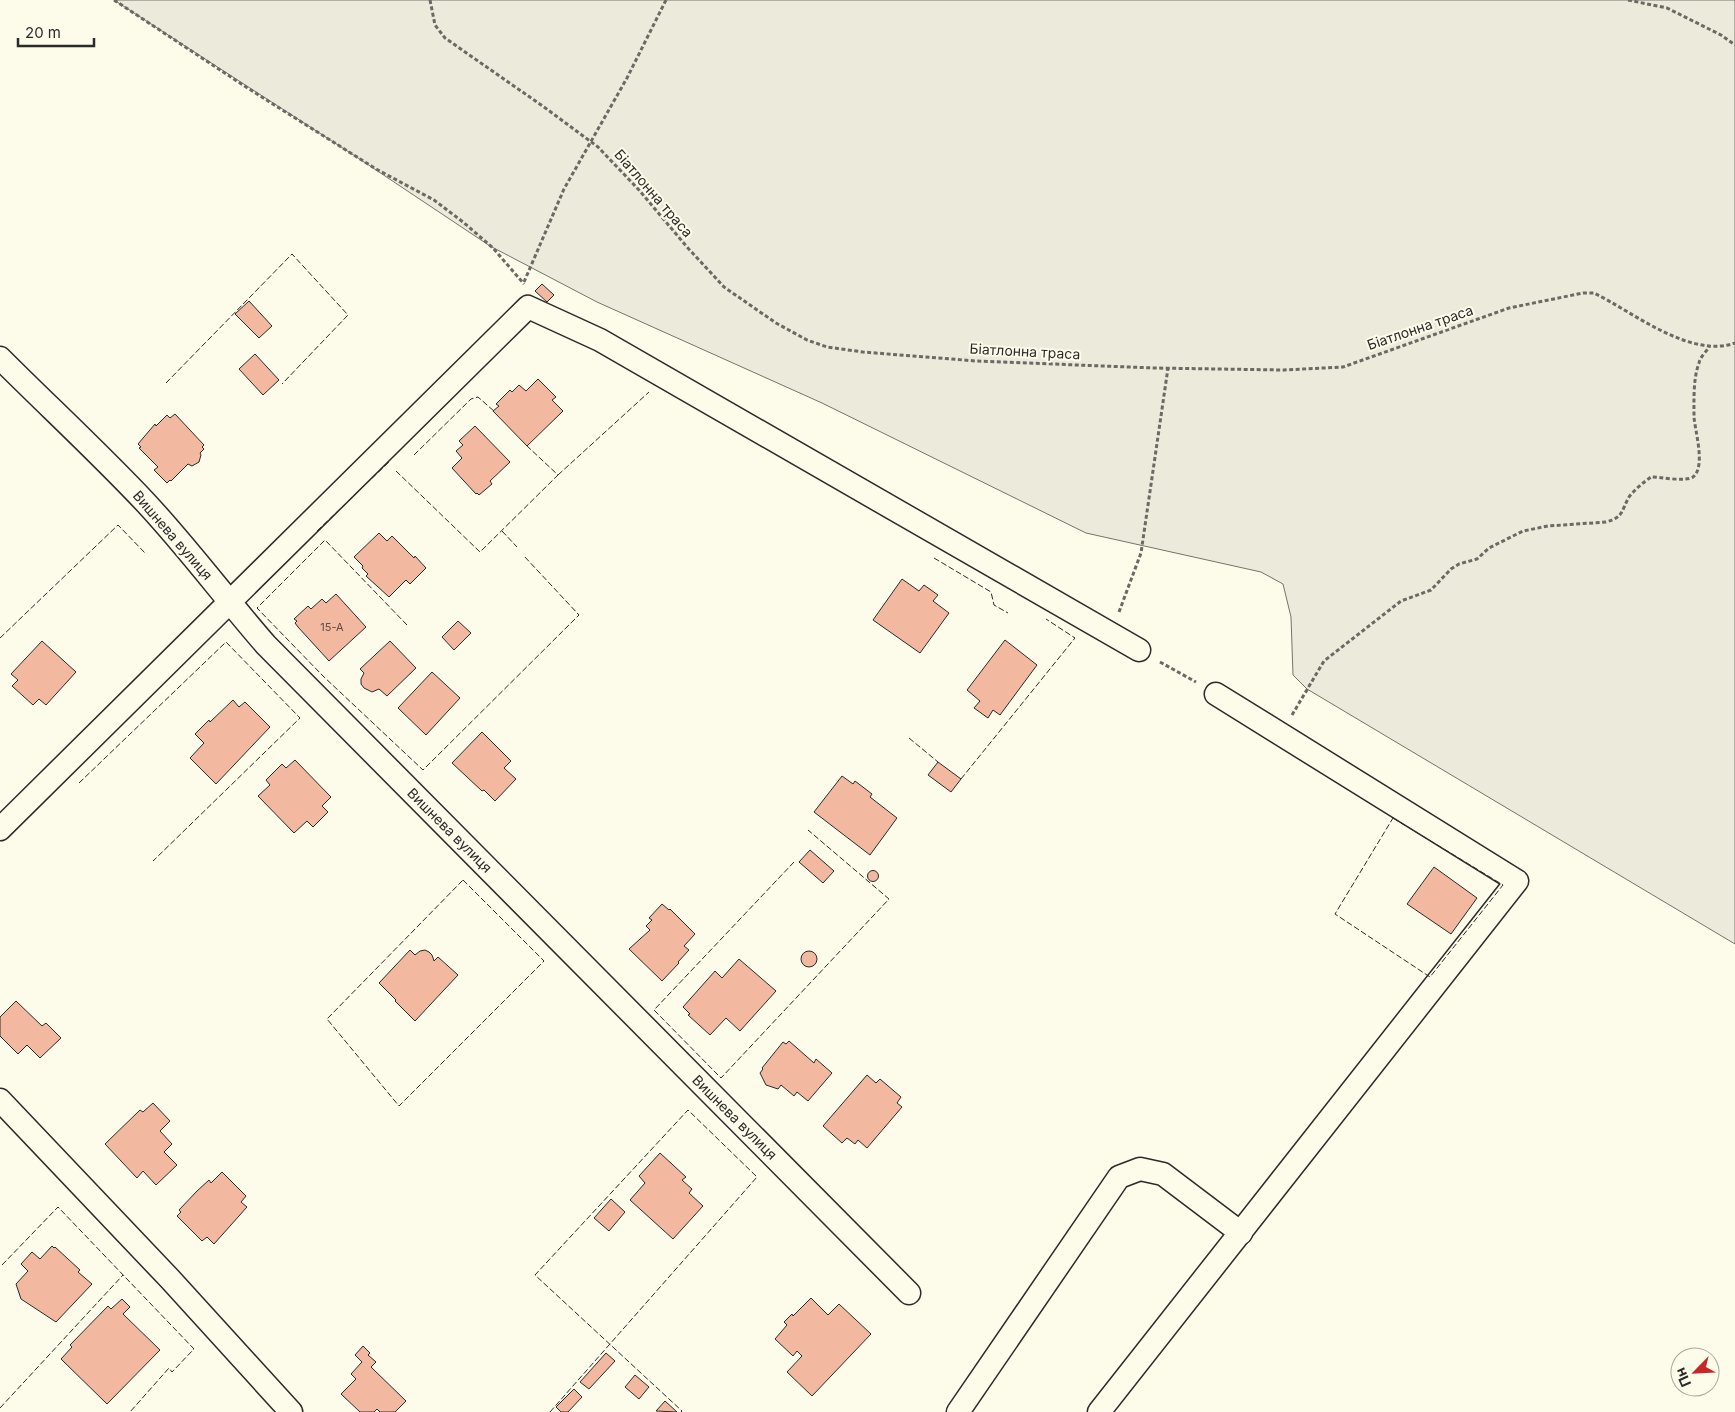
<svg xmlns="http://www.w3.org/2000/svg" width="1735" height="1412" font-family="Inter,sans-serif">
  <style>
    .green { fill: #ecebdb; stroke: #74746e }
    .building { fill: #f2b8a0; stroke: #2b2b2b }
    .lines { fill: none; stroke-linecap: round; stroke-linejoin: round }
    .minor-casing { stroke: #2b2b2b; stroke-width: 25 }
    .path { stroke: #6a6964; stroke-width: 3; stroke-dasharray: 4 2.5; stroke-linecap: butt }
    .minor { stroke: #fdfbea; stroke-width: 22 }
    .fence { stroke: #2b2b2b; stroke-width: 1; stroke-dasharray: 6 2.5; stroke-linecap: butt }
    .labels { text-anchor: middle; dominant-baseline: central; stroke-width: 4; stroke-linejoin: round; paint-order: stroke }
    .number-label { font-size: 11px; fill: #5d4e48 }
    .street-label { font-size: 14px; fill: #2b2b2b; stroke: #fdfbea }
  </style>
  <rect width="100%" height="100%" fill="#fdfbea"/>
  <polygon class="green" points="114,0 1735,0 1735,944 1307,689 1293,675 1291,617 1283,584 1261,572 1086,533 822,403 597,302 490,246 355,156"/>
  <g class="building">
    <polygon points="542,284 554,295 547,302 535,291"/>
    <polygon points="249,301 272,326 259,338 235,314"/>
    <polygon points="255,354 279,380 263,395 239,369"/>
    <polygon points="538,379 556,397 552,400 563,411 527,446 493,411 499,406 496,404 510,390 512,392 519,385 526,391"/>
    <polygon points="175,414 204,445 202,447 204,449 200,453 201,455 199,462 192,466 188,464 171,481 170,480 167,483 154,470 158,467 139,448 141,447 138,444 155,424 156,426 167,415 170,418"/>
    <polygon points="475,426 510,462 490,481 492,484 479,495 477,493 476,494 452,468 462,458 456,451 463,445 459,441"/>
    <polygon points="379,533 387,541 392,536 414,558 415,556 426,568 410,584 406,580 389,597 366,576 368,574 362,568 363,566 354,557"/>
    <polygon points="902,579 919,591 924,585 938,595 933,601 949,613 920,653 873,620"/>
    <polygon points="336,594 366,627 329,661 298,627 295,623 297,621 294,619 308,606 311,609 322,599 326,603"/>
    <polygon points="458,621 471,633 454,650 442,637"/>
    <polygon points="1005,640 1037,665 1000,715 993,710 988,718 974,708 980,701 967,690"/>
    <polygon points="42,641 76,672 46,705 39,699 33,705 12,686 18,680 11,674"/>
    <polygon points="390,641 416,668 387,696 379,689 372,692 364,688 361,684 361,679 364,673 360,669"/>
    <polygon points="432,672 460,698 426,735 398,708"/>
    <polygon points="233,700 239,707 245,702 270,727 216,784 190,758 204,743 195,734 209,720 210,722"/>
    <polygon points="482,732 511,761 504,768 516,779 495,801 484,790 482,791 452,763"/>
    <polygon points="295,760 331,797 322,806 328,812 313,827 307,821 294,833 258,796 270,785 266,780 282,764 286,768"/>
    <polygon points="938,762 961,779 951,792 928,775"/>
    <polygon points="842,776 853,784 855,781 872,794 870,797 897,818 870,855 814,812"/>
    <polygon points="810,850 834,871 823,883 799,862"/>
    <polygon points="1434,867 1477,898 1451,934 1407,904"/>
    <circle cx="873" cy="876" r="5.5"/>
    <polygon points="662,904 669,910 670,909 695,934 684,946 689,950 678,962 679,963 662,981 629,949 650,930 646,926 652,920 649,918"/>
    <polygon points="410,950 415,955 420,951 425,950 429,952 432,955 434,961 438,957 458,975 415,1021 395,1001 396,1000 379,983"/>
    <circle cx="809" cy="959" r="8"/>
    <polygon points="739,959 776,991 740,1031 726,1018 710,1035 688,1015 690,1014 683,1007 715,971 722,978"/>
    <polygon points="16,1001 42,1026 46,1023 61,1038 40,1058 27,1045 18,1054 0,1036 0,1017"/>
    <polygon points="789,1041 814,1063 816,1059 832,1073 808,1101 797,1092 794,1096 781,1085 778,1089 766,1085 760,1073 763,1069 762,1068 783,1042 786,1044"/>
    <polygon points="867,1075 876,1083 880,1079 901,1097 897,1103 902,1107 867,1148 858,1140 855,1144 847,1138 842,1143 823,1126"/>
    <polygon points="153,1103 170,1121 160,1131 172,1144 164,1152 177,1165 156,1185 143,1171 137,1178 105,1144 140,1110 143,1112"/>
    <polygon points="660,1153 686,1177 682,1180 692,1189 689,1193 703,1206 673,1239 630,1200 645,1183 639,1176"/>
    <polygon points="222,1172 246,1196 241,1202 247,1207 214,1244 207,1237 202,1241 177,1216 181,1212 179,1210 197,1191 209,1180 211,1183"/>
    <polygon points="611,1199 625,1212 609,1231 594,1218"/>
    <polygon points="52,1246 54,1248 55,1247 80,1270 78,1272 92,1284 56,1322 21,1299 16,1284 28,1271 21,1264 32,1252 40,1259"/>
    <polygon points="811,1298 828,1315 839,1304 871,1334 812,1396 787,1372 802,1356 797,1351 793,1356 775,1339 787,1325 784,1322 792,1314 793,1316"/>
    <polygon points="122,1299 130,1307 123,1314 160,1350 107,1404 61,1359 72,1347 70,1345 108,1306 111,1309"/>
    <polygon points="363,1346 370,1353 368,1355 376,1362 371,1367 406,1401 395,1412 380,1412 377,1409 374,1412 360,1412 341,1394 356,1379 351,1374 362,1362 355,1355"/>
    <polygon points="606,1353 615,1361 589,1389 580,1382"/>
    <polygon points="635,1375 649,1387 639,1399 625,1387"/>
    <polygon points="574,1389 582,1397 568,1412 561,1412 556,1407"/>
    <polygon points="665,1401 677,1412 656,1411"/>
  </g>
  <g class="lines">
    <g class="minor-casing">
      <g id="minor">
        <path d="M 0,358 C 48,406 99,453 146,503 C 188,548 225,598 266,645 L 909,1293"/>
        <polyline points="0,829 528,307 600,340 1139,650"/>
        <polyline points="0,1100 170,1279 291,1412"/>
        <polyline points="958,1412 1119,1177 1140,1169 1163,1174 1241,1233"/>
        <polyline points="1099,1412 1517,881 1216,694"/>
      </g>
    </g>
    <g class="path">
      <polyline points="114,0 246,87 376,169 434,200 463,222 493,248 524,284"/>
      <path d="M 430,0 L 435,25 L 445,38 L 544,107 L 598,147 L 639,190 L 687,247 L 724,287 L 776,323 L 807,340 L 827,347 L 863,352 L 976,361 L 1154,368 L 1284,370 L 1343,367 L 1509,308 L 1583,293 L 1594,293 C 1633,312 1690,359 1735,343"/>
      <polyline points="1628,0 1667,8 1721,35 1735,45"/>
      <polyline points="524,282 564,189 627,78 666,0"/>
      <polyline points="1119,612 1141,553 1168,368"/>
      <polyline points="1160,662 1196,682"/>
      <path d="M 1292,715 L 1324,661 L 1401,601 L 1431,590 L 1451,569 L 1459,564 L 1477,559 L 1489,548 L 1523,531 L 1548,526 L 1606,522 C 1624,517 1621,511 1629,497 C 1634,490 1644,482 1651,477 C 1660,477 1685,482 1693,477 C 1706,467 1695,431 1694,417 C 1694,400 1693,379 1699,363 C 1700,357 1706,352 1709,347"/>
    </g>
    <use href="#minor" class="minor"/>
    <g class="fence">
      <polyline points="166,383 292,254 348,315 282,384"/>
      <polyline points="414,455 471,399 478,397 495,412"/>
      <polyline points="396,471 480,552 558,475 526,445"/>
      <polyline points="558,475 649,392"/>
      <polyline points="317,531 390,461"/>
      <polyline points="502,531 517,547"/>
      <polyline points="934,558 991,592 994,605 1008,613"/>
      <polyline points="407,625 325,540 257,608 323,676 423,770 579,615 524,556"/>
      <polyline points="0,638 118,525 145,553"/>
      <polyline points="909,738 938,762"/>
      <polyline points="961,779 1075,638 1046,619"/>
      <polyline points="79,783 226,642 300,718 153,861"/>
      <polygon points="1393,818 1503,885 1430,977 1335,914"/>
      <polyline points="794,862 654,1010 721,1078 889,899 808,830"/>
      <polygon points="463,880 544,961 399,1106 327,1019"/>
      <polyline points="2,1265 58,1207 194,1349 172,1372 169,1368 130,1412"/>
      <polyline points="0,1408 123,1275"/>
      <polyline points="550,1412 757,1177 688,1110 535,1275 682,1411 681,1412"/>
    </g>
  </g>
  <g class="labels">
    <g class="number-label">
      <text x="332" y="627">15-А</text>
    </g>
    <g class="street-label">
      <text transform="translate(654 193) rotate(49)">Біатлонна траса</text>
      <text transform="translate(1420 327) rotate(-19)">Біатлонна траса</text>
      <text transform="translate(1025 351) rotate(3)">Біатлонна траса</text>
      <text transform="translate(173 535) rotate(49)">Вишнева вулиця</text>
      <text transform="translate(450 830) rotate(45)">Вишнева вулиця</text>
      <text transform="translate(735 1117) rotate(45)">Вишнева вулиця</text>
    </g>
  </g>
  <g transform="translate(1695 1372) rotate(246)"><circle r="24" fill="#fdfbea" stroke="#a9a89e"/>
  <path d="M0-4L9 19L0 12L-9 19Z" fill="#c62828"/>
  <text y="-8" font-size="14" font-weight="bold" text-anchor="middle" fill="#2b2b2b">Пн</text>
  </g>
  <path d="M18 38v8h76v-8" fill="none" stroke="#2b2b2b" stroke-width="2.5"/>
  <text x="25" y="38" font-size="15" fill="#2b2b2b" stroke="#fdfbea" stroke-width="4" paint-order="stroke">20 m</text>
</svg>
